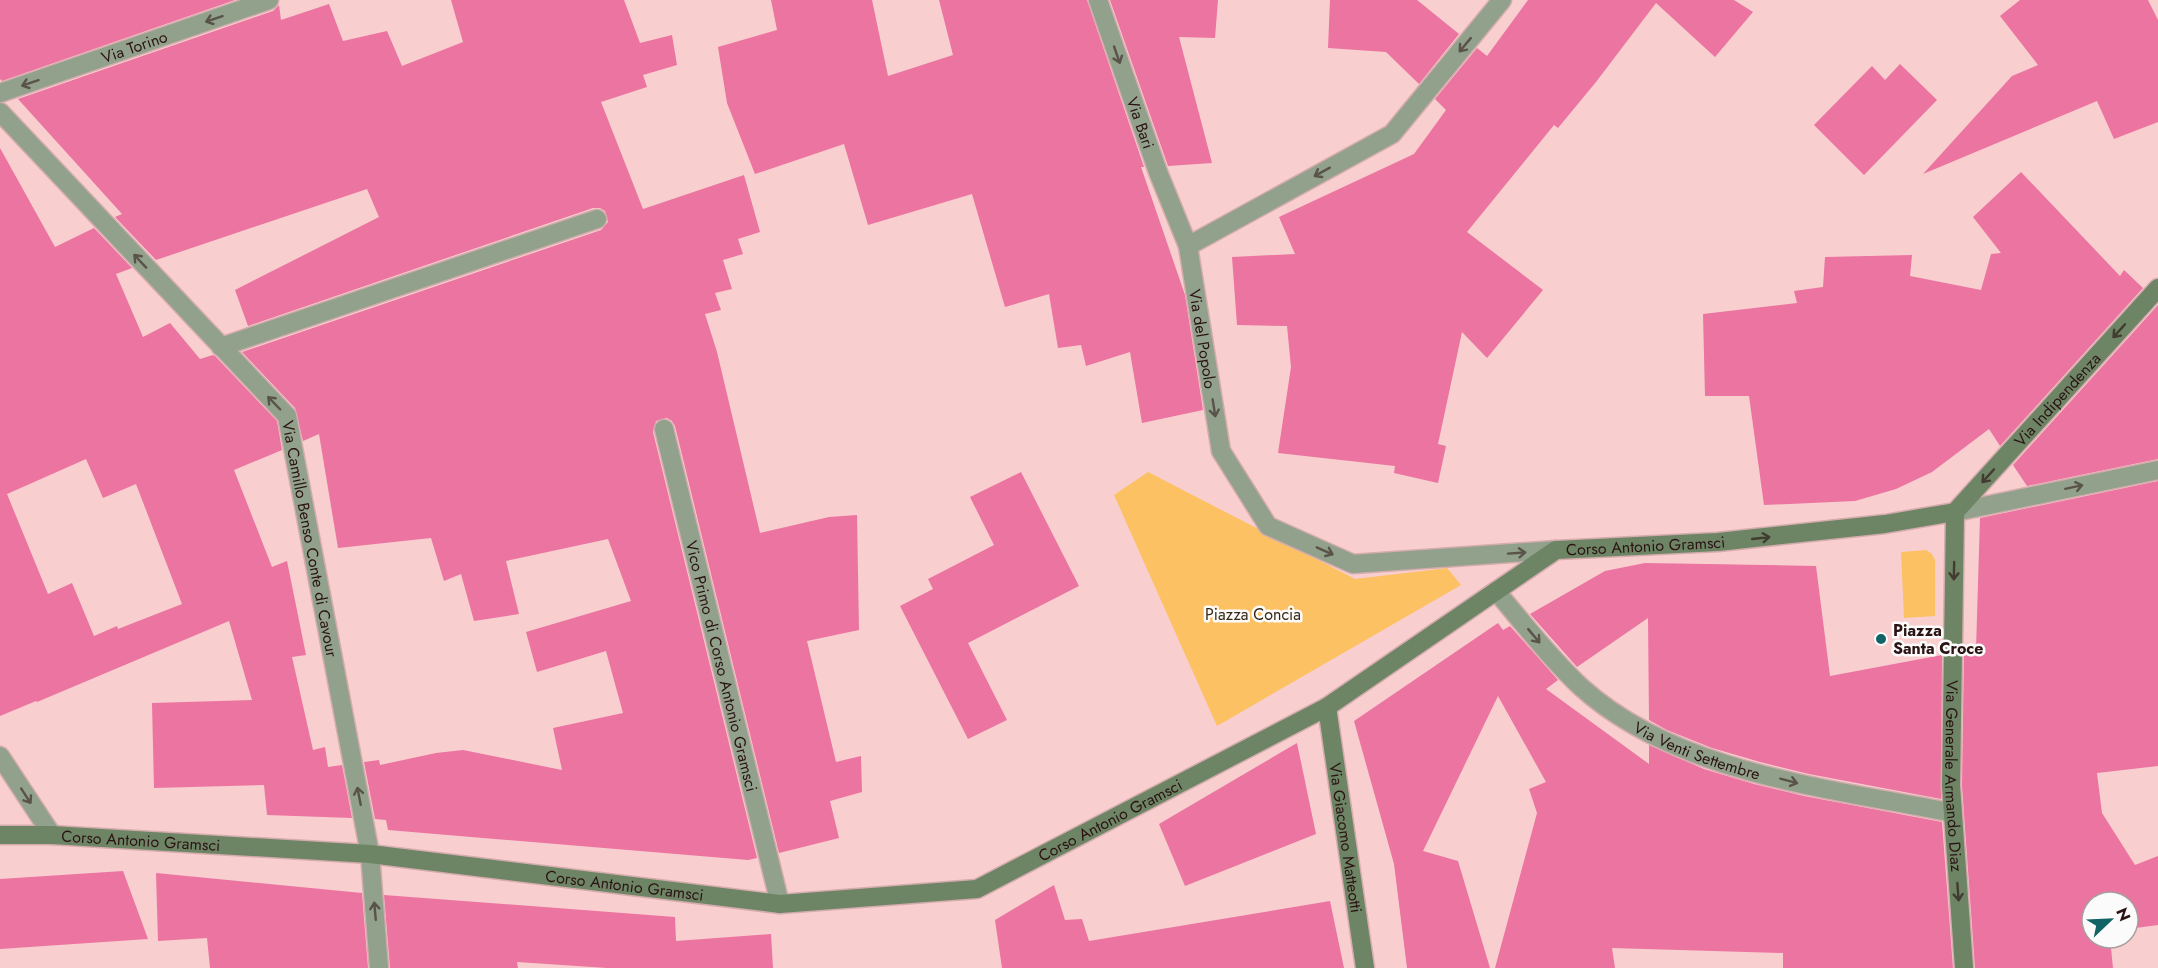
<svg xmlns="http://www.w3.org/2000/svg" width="2158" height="968" font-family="Jost,sans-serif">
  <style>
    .green { fill: #fbc162 }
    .building { fill: #eb74a1; fill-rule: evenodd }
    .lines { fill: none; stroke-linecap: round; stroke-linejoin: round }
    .street-casing { stroke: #d4acad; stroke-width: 21 }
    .secondary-casing { stroke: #d4acad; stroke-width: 21 }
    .street { stroke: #91a18b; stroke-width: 18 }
    .secondary { stroke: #6d8565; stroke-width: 18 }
    .oneway { stroke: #59534a }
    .oneway2 { stroke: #423b30 }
    .poi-dot { fill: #126365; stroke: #fbfbfb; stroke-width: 2 }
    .labels { text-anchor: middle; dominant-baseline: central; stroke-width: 5; stroke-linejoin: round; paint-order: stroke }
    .street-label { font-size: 16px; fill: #2b1314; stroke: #fbfbfb }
    .park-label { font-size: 16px; fill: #362916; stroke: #fbfbfb }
    .poi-label { font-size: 16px; font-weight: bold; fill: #2b1314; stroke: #fbfbfb; text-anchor: start }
  </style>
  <rect width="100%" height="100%" fill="#f9cece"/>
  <g class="green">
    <polygon points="1148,472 1355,579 1447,568 1461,585 1217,726 1114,495"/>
    <polygon points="1926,550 1932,554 1935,560 1935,616 1904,618 1901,552"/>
  </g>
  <g class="building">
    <polygon points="0,0 235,0 2,81 0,79"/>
    <polygon points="451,0 624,0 640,43 672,35 677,65 643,75 647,87 601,102 643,209 744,175 760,232 738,239 743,254 723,260 732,289 715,293 721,310 705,314 717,352 760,533 829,517 857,515 859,630 807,641 836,762 861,756 862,792 830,801 839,838 779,853 675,426 672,421 667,418 656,421 653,432 757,858 748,860 388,830 386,820 375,819 364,762 379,760 380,765 436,753 463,750 562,770 553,728 623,713 606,651 537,672 526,632 631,601 608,539 506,561 519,614 474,621 461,574 444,581 431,538 338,548 319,434 303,441 295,408 242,352 601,230 608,222 605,211 600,208 593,208 248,326 235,290 379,217 367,189 156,260 115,217 122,214 18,99 273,11 279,5 281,20 329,4 343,41 387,31 402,66 463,42"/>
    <polygon points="771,0 872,0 888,76 953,55 939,0 1087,0 1144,167 1141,167 1185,295 1203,410 1142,423 1130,352 1086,366 1081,345 1058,348 1049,294 1005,307 972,194 868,225 844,144 755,174 727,103 718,47 777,30"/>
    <polygon points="1110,0 1218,0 1215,38 1179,37 1212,163 1168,166"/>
    <polygon points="1330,0 1417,0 1459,34 1419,84 1386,52 1328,48"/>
    <polygon points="1528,0 1734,0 1753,12 1715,57 1656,3 1596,82 1558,128 1554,125 1467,232 1543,290 1487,358 1462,332 1438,444 1446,446 1438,483 1394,473 1395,466 1278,453 1291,367 1287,326 1237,325 1232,257 1295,254 1279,217 1414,154 1446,110 1435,99 1477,48 1487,56"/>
    <polygon points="2020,0 2148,0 2158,20 2158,122 2114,139 2097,101 1923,174 2012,76 2038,65 2000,16"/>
    <polygon points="1900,64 1937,100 1864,175 1814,125 1872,66 1885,80"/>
    <path d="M 0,148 L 55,247 L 94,228 L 132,268 L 116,274 L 143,337 L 170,323 L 200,359 L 213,355 L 215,356 L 277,421 L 282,450 L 234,470 L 272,567 L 287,561 L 306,655 L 292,657 L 313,750 L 325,747 L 328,767 L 342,765 L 352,818 L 267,815 L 264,785 L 154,788 L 152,703 L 252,700 L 229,621 L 37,702 L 36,701 L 0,716 ZM 86,459 L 103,498 L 136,484 L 182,604 L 118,629 L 117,626 L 94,636 L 72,583 L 48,594 L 7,494 Z"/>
    <polygon points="2021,172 2120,276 2124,270 2143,288 2000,446 1989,429 1932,472 1896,489 1855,501 1764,505 1749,396 1705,396 1703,314 1797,303 1794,291 1823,287 1825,257 1912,255 1910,276 1981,290 1991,254 2001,253 1973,217"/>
    <polygon points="2158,305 2158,459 2027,486 2013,465"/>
    <polygon points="1021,472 1079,586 968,643 1007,720 968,739 900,606 933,589 928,579 994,545 970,497"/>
    <polygon points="2158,481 2158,766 2097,773 2102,813 2135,865 2158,856 2158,925 2128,929 2128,902 2092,902 2092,938 2110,938 2113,968 1975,968 1962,786 1964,651 1976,649 1980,518"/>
    <polygon points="1645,563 1816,566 1830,676 1942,655 1941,799 1809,774 1760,762 1712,748 1667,730 1649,720 1648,618 1577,667 1530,614 1605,571"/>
    <polygon points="1498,623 1503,630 1510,626 1558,680 1546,689 1649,764 1649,745 1704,769 1754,784 1804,796 1942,822 1953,968 1783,968 1783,953 1612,948 1615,968 1495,968 1537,813 1529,789 1546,782 1498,696 1423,851 1458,861 1490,968 1407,968 1394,864 1354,721"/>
    <polygon points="1297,743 1316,834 1185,886 1159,824"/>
    <polygon points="123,871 148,939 0,949 0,879"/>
    <polygon points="156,873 362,893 368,968 210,968 207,938 158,941"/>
    <polygon points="1054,885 1065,920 1082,919 1089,941 1330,901 1344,968 1002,968 995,920"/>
    <polygon points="384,895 675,917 676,941 771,934 773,968 607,968 517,962 518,968 390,968"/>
  </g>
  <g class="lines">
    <g class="street-casing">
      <g id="street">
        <path id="s1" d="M 1098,0 L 1158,172 L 1188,246 L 1221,451 L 1268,526 L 1353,564 L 1556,550"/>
        <path id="s2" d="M 0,93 L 269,0"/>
        <path id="s3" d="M 0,112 L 287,416 L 370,854 L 379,968"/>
        <polyline points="1188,246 1392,134 1502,0"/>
        <polyline points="221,347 597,219"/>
        <path id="s4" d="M 664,429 L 780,904"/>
        <polyline points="1955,512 2158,470"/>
        <path id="s5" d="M 1496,591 C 1524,624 1550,658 1581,687 C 1677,774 1830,788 1953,813"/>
        <polyline points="0,756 52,835"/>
      </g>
    </g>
    <g class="secondary-casing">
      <g id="secondary">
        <path id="s6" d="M 1955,512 L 1951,786 L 1964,968"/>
        <path id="s7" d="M 1955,512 L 2158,288"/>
        <path id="s8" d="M 1327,707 L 1365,968"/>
        <path id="s9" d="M 0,835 L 52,835 L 370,854 L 780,904 L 977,889 L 1327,707 L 1556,550 L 1718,542 L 1885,524 L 1955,512"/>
      </g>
    </g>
    <use href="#street" class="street"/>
    <use href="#secondary" class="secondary"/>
  </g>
  <defs><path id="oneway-shaft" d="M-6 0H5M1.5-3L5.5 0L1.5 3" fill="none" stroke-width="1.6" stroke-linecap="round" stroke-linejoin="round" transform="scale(1.5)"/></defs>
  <g class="oneway">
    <use href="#oneway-shaft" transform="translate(214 19) rotate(161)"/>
    <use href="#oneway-shaft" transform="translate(1465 45) rotate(130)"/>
    <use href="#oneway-shaft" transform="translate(1117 55) rotate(71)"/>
    <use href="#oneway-shaft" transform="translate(30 83) rotate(161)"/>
    <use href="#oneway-shaft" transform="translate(1322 172) rotate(151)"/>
    <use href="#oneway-shaft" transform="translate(140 261) rotate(-133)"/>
    <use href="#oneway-shaft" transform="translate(274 403) rotate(-134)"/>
    <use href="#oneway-shaft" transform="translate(1214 408) rotate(81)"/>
    <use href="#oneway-shaft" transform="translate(2074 487) rotate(-12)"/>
    <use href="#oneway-shaft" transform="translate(1325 551) rotate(24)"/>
    <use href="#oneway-shaft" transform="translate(1517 553) rotate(-4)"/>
    <use href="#oneway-shaft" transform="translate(1534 636) rotate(50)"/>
    <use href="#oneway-shaft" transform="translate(1789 781) rotate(15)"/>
    <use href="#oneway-shaft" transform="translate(26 796) rotate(57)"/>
    <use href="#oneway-shaft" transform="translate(359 796) rotate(-101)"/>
    <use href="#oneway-shaft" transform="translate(375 911) rotate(-95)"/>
  </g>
  <g class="oneway2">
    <use href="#oneway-shaft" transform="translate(2119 331) rotate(132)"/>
    <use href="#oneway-shaft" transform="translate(1988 476) rotate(132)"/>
    <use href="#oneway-shaft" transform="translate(1761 538) rotate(-6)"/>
    <use href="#oneway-shaft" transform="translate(1954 571) rotate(91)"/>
    <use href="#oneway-shaft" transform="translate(1958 892) rotate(86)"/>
  </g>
  <circle class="poi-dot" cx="1881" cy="639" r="6"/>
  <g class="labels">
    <g class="street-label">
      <text stroke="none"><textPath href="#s2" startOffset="142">Via Torino</textPath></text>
      <text stroke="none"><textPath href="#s1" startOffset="130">Via Bari</textPath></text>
      <text stroke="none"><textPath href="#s1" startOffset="356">Via del Popolo</textPath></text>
      <text stroke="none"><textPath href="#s7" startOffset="152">Via Indipendenza</textPath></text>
      <text stroke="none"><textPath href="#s3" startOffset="543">Via Camillo Benso Conte di Cavour</textPath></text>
      <text stroke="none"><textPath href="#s9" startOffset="1743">Corso Antonio Gramsci</textPath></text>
      <text stroke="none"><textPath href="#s4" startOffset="244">Vico Primo di Corso Antonio Gramsci</textPath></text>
      <text stroke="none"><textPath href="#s5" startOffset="262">Via Venti Settembre</textPath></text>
      <text stroke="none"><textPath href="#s6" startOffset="264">Via Generale Armando Diaz</textPath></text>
      <text stroke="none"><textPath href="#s9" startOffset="1131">Corso Antonio Gramsci</textPath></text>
      <text stroke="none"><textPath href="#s8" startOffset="132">Via Giacomo Matteotti</textPath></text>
      <text stroke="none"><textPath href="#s9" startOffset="141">Corso Antonio Gramsci</textPath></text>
      <text stroke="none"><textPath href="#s9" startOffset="627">Corso Antonio Gramsci</textPath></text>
    </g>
    <g class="park-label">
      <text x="1253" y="614">Piazza Concia</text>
    </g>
    <g class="poi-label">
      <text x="1893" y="630">Piazza<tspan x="1893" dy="18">Santa Croce</tspan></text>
    </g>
  </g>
  <g transform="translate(2110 920) rotate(67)"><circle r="28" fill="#fbfbfb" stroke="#a89e9f" stroke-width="1.5"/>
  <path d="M0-4.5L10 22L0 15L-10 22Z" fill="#126365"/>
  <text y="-9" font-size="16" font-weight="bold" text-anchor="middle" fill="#2b1314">N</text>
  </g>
</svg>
